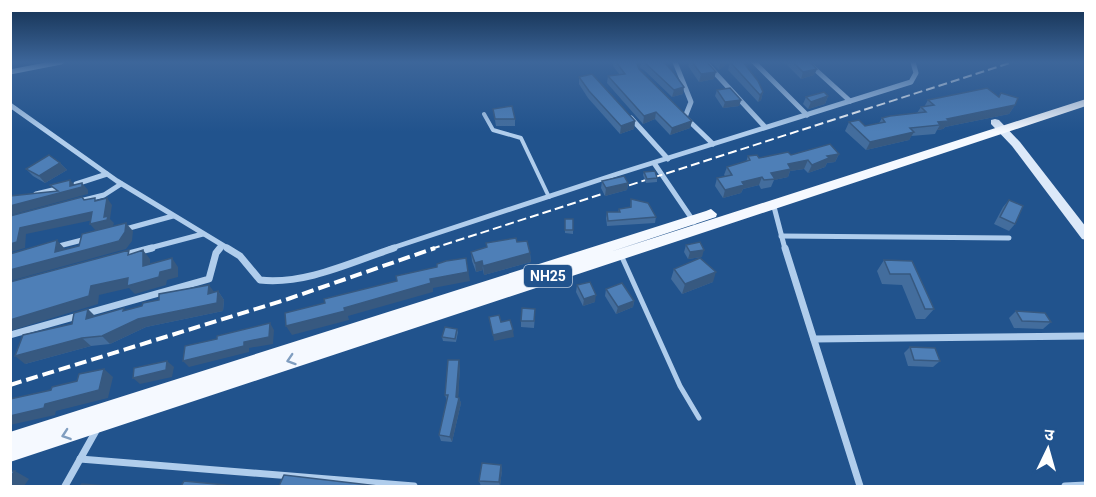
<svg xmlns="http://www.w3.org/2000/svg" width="1096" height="497" font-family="Roboto,'Noto Sans Devanagari',sans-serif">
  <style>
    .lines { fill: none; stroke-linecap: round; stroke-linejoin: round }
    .lane-far1 { stroke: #b0cdec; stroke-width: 4 }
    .lane { stroke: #b0cdec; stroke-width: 5 }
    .street-far1 { stroke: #b0cdec; stroke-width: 5 }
    .street { stroke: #b0cdec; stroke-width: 7 }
    .secondary { fill: #dce9f9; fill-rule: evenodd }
    .primary { fill: #f5f9ff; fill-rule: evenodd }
    .rail-far1 { stroke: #fff; stroke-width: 2; stroke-dasharray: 9 4; stroke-linecap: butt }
    .rail { stroke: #fff; stroke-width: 4; stroke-dasharray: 12 5; stroke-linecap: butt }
    .wall { fill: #436d9d }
    .shaded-wall { fill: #375980 }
    .building { fill: #4e7fb7; stroke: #375980; stroke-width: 1.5 }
    .oneway { stroke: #809ec0 }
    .labels { text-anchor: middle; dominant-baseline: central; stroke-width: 6; stroke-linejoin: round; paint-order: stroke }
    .shield { fill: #21538d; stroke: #bccbdd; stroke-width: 1.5 }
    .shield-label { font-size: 14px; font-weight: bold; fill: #fff }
  </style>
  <rect width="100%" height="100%" fill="#21538d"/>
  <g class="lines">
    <polyline class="lane-far1" points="484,114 493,130 521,138 549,197"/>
    <polyline class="lane" points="621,255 680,386 699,418"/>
    <g class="street-far1">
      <polyline points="675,62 691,102 685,117"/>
      <polyline points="705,62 765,127"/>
      <polyline points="754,62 807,115"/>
      <polyline points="807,62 850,101"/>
      <polyline points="10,72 61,62"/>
      <polyline points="10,105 117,181 229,249"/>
      <polyline points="685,117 713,144"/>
      <polyline points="631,118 668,159"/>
      <polyline points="654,163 694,222"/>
      <polyline points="76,184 107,174"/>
      <polyline points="36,194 61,188"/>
      <polyline points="76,202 104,195 121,184"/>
      <polyline points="773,203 785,249"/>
      <polyline points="122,230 173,216"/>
      <polyline points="781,236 1009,238"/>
      <polyline points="55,247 86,239"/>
      <polyline points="146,249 203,234"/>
      <polyline points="219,249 222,246"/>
      <polyline points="389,249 617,174 911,82 916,73 913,62"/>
    </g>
    <g class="street">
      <path d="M 227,248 L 240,256 L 260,280 C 305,285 352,262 394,248"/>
      <polyline points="785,248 860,486"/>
      <polyline points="125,255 152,248"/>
      <polyline points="10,335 209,279 216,253 220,248"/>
      <polyline points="814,339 1086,336"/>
      <polyline points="80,459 414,486"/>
      <polyline points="65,486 97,429"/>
      <polyline points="1065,486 1086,485"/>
    </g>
    <polygon class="secondary" points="995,119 999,120 1020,142 1086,227 1086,240 1082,239 1012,146 991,124 991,120"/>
    <polygon class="primary" points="1086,99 1086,106 10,462 10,432 706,211 711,209 717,214 716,217 610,252"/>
    <polyline class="rail-far1" points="431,249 1013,62"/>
    <polyline class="rail" points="10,385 288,299 435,248"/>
  </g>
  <g class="wall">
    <polygon points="613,62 664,62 683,94 672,97 644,70 640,68 639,70 692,121 690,128 670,135 655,119 643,124 607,83 608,76 620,75 613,66"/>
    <polygon points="689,62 707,62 714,79 699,82 688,66"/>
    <polygon points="711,62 729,62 719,70"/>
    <polygon points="730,62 763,92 761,100 758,102 728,70"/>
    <polygon points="784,62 810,62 817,69 814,75 801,79"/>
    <polygon points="579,77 635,121 634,129 620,134 588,98 579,84"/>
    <polygon points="717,90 741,100 739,106 723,108 715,96"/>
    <polygon points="1001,93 1015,105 1009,114 945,127 943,129 937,130 935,134 911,136 909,140 866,150 845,131 849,122 865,126 879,123 882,118 917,113 921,107 924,107 928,100 998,97"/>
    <polygon points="828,96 825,104 808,109 803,104 806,97"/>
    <polygon points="493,109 515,119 515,126 496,126"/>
    <polygon points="839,154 835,162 827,163 825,167 808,173 804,169 790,171 788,177 774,180 771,187 761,189 759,185 743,189 741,193 723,198 715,186 717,178 725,176 724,175 727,167 746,162 748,156 759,158 791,155"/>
    <polygon points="60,163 67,170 45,183 33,176 26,169"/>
    <polygon points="644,172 657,178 657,182 646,183 643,175"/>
    <polygon points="602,181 628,183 627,190 605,196 601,188"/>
    <polygon points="631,199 656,217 655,223 607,226 606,218 607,212 618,212 619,209 630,207"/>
    <polygon points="1009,200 1015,224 1009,231 994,224 1003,207"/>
    <polygon points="565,219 573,219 573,234 565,233"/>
    <polygon points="517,242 530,253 531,262 484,275 483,270 476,272 472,261 471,252"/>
    <polygon points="686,245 702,257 688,259 684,252"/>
    <polygon points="884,260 912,261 934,309 925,319 916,319 902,285 882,284 877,271"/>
    <polygon points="674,269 713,282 682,294 671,279"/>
    <polygon points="577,285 595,302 583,306 576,292"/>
    <polygon points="606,289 634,301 633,307 616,314 605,296"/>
    <polygon points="218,291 224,300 223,311 146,327 110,344 91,346 25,364 72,324 96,316"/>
    <polygon points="1016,311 1051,322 1043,329 1014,328 1009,318"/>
    <polygon points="535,315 534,328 521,327 521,321"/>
    <polygon points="457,329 458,332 456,342 443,341 442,337"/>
    <polygon points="910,347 940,361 933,367 908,366 904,353"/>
    <polygon points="460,366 458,397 459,398 461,403 452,442 441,441 439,435 447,401 445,395"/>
    <polygon points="501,465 502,470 500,486 481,486 479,481"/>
  </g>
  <g class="shaded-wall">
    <polygon points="640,62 641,62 640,68 637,71 637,64"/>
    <polygon points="723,62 729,62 719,70 720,64"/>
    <polygon points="817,69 814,75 801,79 803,72"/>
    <polygon points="716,72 714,79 699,82 701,74"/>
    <polygon points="684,87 683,94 672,97 674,90"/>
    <polygon points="763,92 761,100 758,102 760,95"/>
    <polygon points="828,96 825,104 808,109 811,102"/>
    <polygon points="741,100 739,106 723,108 725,102"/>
    <polygon points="1015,105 1009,114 945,127 943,129 937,130 940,125 938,122 947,119"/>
    <polygon points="656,112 655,119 643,124 644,116"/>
    <polygon points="635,121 634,129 620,134 621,126"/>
    <polygon points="692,121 690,128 670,135 672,128"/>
    <polygon points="914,132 909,140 866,150 870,142"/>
    <polygon points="839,154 835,162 827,163 825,167 808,173 812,165 827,156"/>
    <polygon points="808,160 804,169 790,171 788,177 774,180 771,173 788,164"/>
    <polygon points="60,163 67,170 45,183 39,176"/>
    <polygon points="762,177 759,185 743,189 741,193 723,198 725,190 742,182"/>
    <polygon points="70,180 77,187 82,183 88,190 88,194 11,215 10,206 73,189 70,186"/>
    <polygon points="628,183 627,190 605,196 606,188"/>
    <polygon points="107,198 112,205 110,219 114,223 113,226 96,231 90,224 104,217"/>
    <polygon points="92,212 98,219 26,234 25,248 11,252 10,244 20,228"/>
    <polygon points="126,223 133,231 132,241 126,249 10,281 10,270 55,252 57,240 65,249 64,256"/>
    <polygon points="143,250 150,259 150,274 143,266"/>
    <polygon points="704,250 702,257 688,259 690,252"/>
    <polygon points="530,253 531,262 484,275 483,266"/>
    <polygon points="172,258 178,267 178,277 167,280 166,285 135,294 129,288 99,295 98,304 10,331 10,320 91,286 128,278 160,272"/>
    <polygon points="466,258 470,281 433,288 433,292 348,316 349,320 292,335 286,326 430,279"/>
    <polygon points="482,261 483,270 476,272 475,263"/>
    <polygon points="716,272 713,282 682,294 685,284"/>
    <polygon points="209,285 215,293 208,294"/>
    <polygon points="218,291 224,300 223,311 146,327 110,344 102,336 138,319"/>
    <polygon points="596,295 595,302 583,306 584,299"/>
    <polygon points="634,301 633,307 616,314 618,307"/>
    <polygon points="88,309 96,317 86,319"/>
    <polygon points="270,323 274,330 273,344 249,348 249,352 189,367 183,361 244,342"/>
    <polygon points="513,330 514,337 494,341 493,335"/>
    <polygon points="82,338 91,346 25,364 15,356"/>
    <polygon points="459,360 460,366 458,403 456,397"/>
    <polygon points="167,361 174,367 172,377 140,384 133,378"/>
    <polygon points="104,369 113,377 108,398 56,411 55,415 10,425 10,416 45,404"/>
    <polygon points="459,398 461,403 452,442 450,437"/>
    <polygon points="501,465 502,470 500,486 499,482"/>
    <polygon points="15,471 29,479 24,486 10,486 10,477"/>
  </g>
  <g class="building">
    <polygon points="616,62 640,62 637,64 639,69 692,121 672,128 656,112 644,116 608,76 625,74"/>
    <polygon points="644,62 664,62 674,73 684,87 674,90"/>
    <polygon points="692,62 707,62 716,72 701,74"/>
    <polygon points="730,62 743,62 758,81 763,92 760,95"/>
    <polygon points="793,62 810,62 817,69 803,72"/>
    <polygon points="592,74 635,121 621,126 589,91 579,77"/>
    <polygon points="730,88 741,100 725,102 717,90"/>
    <polygon points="987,88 999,97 1001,93 1018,98 1015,105 947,119 949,121 938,122 940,125 910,128 914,132 870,142 849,122 859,120 865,126 885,122 882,118 890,116 926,112 921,107 934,105 928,100"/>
    <polygon points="824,92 828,96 811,102 806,97"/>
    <polygon points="512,106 515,119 495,119 493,109"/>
    <polygon points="830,144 839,154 827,156 829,158 812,165 808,160 788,164 791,169 771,173 775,179 764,180 762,177 742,182 744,185 725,190 717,178 732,175 727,167 750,160 748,156 757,155 759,158 788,152 791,155"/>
    <polygon points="49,155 60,163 39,176 26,169"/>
    <polygon points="655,171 657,178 647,179 644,172"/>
    <polygon points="624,176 628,183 606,188 602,181"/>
    <polygon points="70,180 70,186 82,183 82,187 10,206 10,196 58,191 50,185"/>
    <polygon points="82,197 84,200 95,198 95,201 107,198 104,217 108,216 107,220 90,224 92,212 20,228 17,242 10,244 10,216"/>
    <polygon points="631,199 648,203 656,217 608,221 607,212 620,212 619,209 631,207"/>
    <polygon points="1009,200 1023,206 1015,224 1000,217"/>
    <rect x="565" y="219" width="8" height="11"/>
    <polygon points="126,223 125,232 119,241 10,270 10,254 57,240 55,252 79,246 82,234"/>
    <polygon points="516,238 517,242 527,241 530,253 483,266 482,261 475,263 471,252 487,247 486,243"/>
    <polygon points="700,242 704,250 690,252 686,245"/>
    <polygon points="129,250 128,255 143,250 143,266 172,258 172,269 160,272 159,277 127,286 128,278 91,286 89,296 10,320 10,282"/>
    <polygon points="466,258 468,272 430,279 431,283 344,308 345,311 286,326 285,313 325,303 324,299 397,281 396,276 437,267 437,264 446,261"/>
    <polygon points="700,258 716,272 685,284 674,269"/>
    <polygon points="884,260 912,261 934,309 925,309 910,274 890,274"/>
    <polygon points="590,282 596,295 584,299 577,285"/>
    <polygon points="622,283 634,301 618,307 606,289"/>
    <polygon points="209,285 208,294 218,291 217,303 138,319 102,336 82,338 15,356 23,335 72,324 74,313 88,309 86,319 124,308 123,311 142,306 143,303 159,300 159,294"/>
    <polygon points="522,308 535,309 534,321 521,321"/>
    <polygon points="1016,311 1045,313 1051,322 1022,321"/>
    <polygon points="499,315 501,322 510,320 513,330 493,335 489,317"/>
    <polygon points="270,323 269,337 244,342 244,346 183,361 185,346 217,339 217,336"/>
    <polygon points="445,327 457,329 455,339 442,337"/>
    <polygon points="910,347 935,348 940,361 914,360"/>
    <polygon points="448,360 459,360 456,397 459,398 450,437 439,435 448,395 445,395"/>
    <polygon points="167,361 166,370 133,378 134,368"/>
    <polygon points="104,369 99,390 45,404 44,408 10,416 10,399 51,390 52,387 77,381 79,374"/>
    <polygon points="482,463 501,465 499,482 479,481"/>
    <polygon points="10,471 15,471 10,477"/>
    <polygon points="284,475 378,486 279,486"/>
    <polygon points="184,481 236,486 181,486"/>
    <polygon points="82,484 106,486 80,486"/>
  </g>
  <defs><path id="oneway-chevron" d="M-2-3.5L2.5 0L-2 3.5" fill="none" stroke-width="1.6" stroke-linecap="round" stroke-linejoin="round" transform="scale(1.5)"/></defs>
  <g class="oneway">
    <use href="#oneway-chevron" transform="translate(291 360) rotate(162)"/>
    <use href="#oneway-chevron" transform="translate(66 435) rotate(161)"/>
  </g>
  <linearGradient id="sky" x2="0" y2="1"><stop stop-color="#122e4e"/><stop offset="0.47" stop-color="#3d669a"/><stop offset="1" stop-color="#3d669a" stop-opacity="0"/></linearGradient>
  <rect width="1096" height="132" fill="url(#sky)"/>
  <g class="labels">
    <rect class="shield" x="524" y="265" width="48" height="22" rx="4.5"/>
    <g class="shield-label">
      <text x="548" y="276">NH25</text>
    </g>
  </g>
  <rect width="1096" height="497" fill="none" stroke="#ffffff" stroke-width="24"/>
  <g transform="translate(1048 449) rotate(5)" stroke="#21538d" stroke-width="4.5" paint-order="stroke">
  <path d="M0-4.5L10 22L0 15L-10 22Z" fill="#ffffff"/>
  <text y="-9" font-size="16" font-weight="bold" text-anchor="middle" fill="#ffffff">उ</text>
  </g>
</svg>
